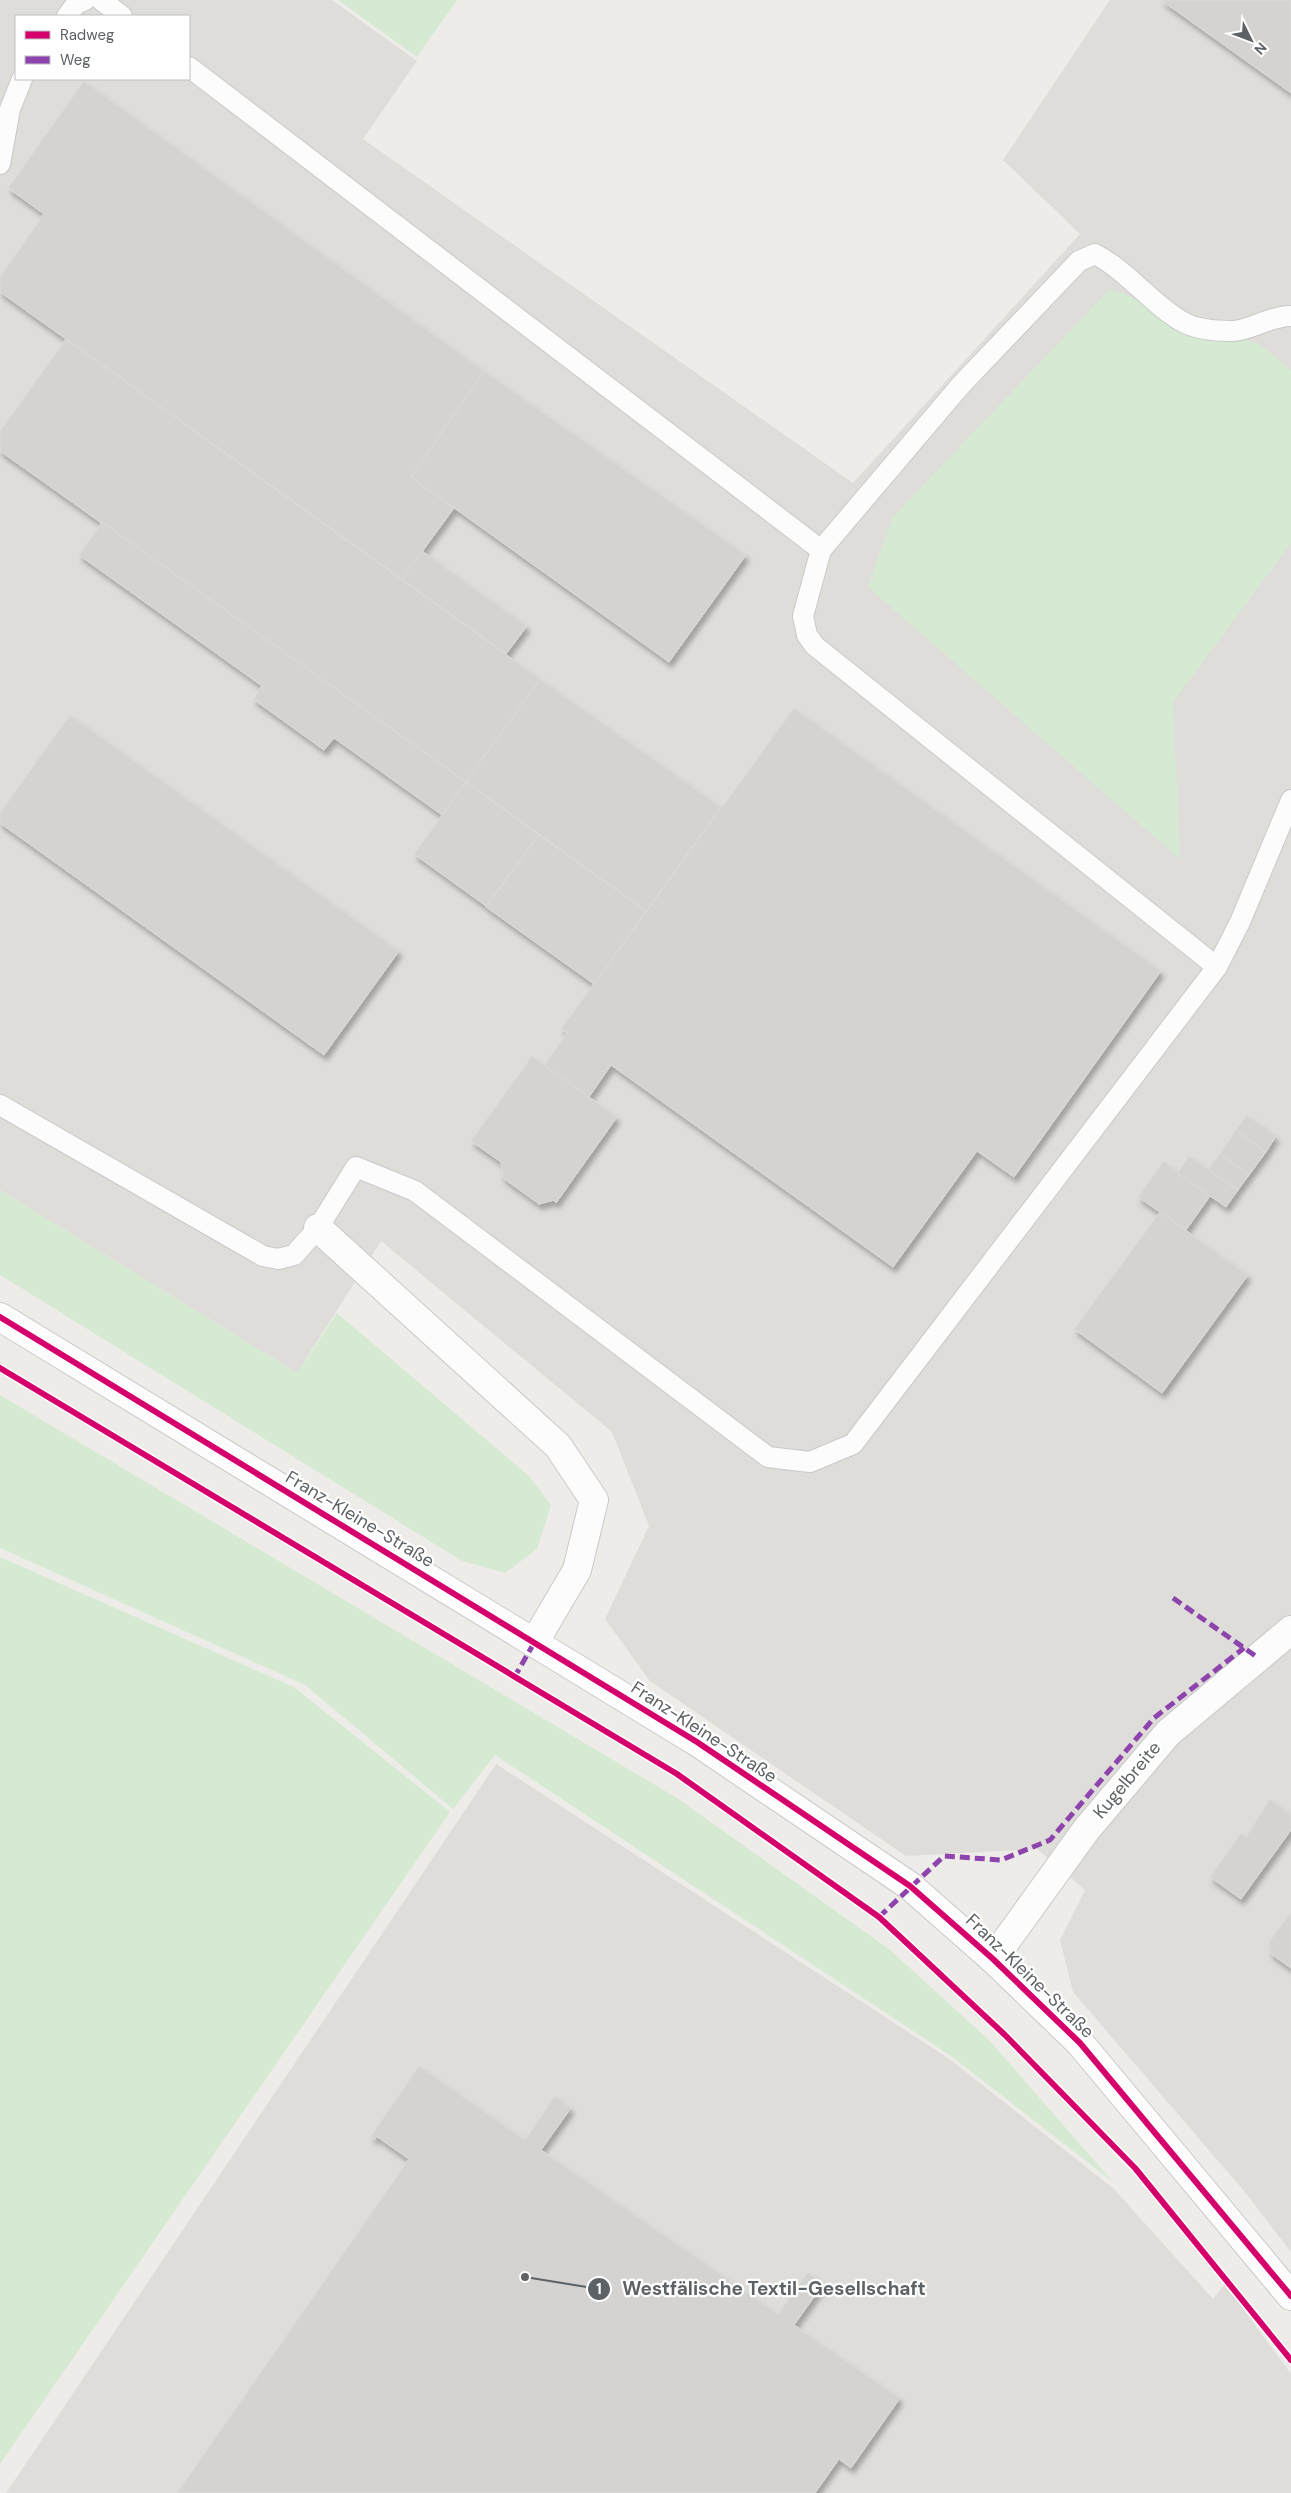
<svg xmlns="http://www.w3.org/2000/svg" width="1291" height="2493" font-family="'DM Sans',sans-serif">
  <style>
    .industrial { fill: #dfddd9; fill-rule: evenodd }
    .green { fill: #d6ead3 }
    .building { fill: #d4d3d1; stroke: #dddbd8; filter: url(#shadow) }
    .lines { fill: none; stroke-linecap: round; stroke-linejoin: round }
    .service-casing { stroke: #c9c9c9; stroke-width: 22 }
    .minor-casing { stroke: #c9c9c9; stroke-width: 30 }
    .service { stroke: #fcfcfc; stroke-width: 20 }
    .minor { stroke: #fcfcfc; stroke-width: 28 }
    .quiet { stroke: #8e44ad; stroke-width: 5; stroke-dasharray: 10 5; stroke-linecap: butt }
    .cycleway-casing { stroke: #fff; stroke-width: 9 }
    .cycleway { stroke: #d6006c; stroke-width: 6 }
    .labels { text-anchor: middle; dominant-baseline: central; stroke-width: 4.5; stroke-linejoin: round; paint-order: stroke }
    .street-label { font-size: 18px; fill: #5d6266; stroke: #fff }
    .leader { fill: none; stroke: #5d6266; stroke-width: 2 }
    .callout-dot { fill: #5d6266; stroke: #fff; stroke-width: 2 }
    .mark-label { font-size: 15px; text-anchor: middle; font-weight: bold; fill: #fff }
    .callout-label { font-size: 19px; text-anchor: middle; font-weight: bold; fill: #5d6266; stroke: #fff; stroke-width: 4.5; stroke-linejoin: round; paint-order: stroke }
  </style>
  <defs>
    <filter id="shadow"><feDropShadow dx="3" dy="5.5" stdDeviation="2.5" flood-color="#0004"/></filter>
  </defs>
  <rect width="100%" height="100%" fill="#eeece8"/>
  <g class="industrial">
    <path d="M 0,0 L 332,0 L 417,61 L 363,139 L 853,483 L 1080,234 L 1003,160 L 1110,0 L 1291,0 L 1291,2252 L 1244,2191 L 1073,1992 L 1060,1940 L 1085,1890 L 1037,1849 L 906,1856 L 650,1681 L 605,1619 L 649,1526 L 612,1432 L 381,1241 L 297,1373 L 0,1190 ZM 16,16 L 189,16 L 189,79 L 16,79 Z"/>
    <polygon points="496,1764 948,2058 1114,2189 1213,2299 1225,2284 1291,2374 1291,2493 6,2493"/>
  </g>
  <g class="green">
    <polygon points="338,0 457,0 417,57"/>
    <polygon points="1110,289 1261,345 1291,370 1291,543 1173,702 1180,859 868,587 893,517"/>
    <polygon points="0,1190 297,1373 337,1313 529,1476 551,1505 537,1549 505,1573 462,1561 0,1275"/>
    <polygon points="0,1395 677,1798 889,1949 990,2041 1113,2182 951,2056 495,1755 453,1809 305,1685 0,1548"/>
    <polygon points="0,1557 294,1687 450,1812 0,2464"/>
  </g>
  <g class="building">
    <polygon points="1161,0 1291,0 1291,93"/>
    <polygon points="84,81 484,371 411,477 454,508 402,579 0,292 0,277 44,214 8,188"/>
    <polygon points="66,339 540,679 466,782 0,451 0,431"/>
    <polygon points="484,371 746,555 669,662 411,477"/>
    <polygon points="102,522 466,782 442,815 334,738 324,750 253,699 262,686 79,555"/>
    <polygon points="422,551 527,626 506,654 402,579"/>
    <polygon points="540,679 721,807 646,911 466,782"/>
    <polygon points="794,708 1161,971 1014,1177 977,1151 893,1267 611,1065 589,1097 544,1065 567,1033 561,1029"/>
    <polygon points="70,715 399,951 324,1055 0,823 0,813"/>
    <polygon points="466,782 539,835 486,906 414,854"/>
    <polygon points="539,835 646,911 594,984 486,907"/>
    <polygon points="532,1056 617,1117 556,1203 554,1200 539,1204 503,1178 501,1162 471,1141"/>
    <polygon points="1247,1115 1276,1136 1266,1152 1236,1130"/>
    <polygon points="1236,1130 1266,1152 1249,1175 1220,1154"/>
    <polygon points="1220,1154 1249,1175 1238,1190 1208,1169"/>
    <polygon points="1189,1156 1238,1190 1226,1207 1177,1173"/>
    <polygon points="1164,1161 1178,1171 1177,1173 1210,1196 1186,1230 1138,1197"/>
    <polygon points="1160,1212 1248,1275 1162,1393 1074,1329"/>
    <polygon points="1270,1799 1291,1815 1291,1830 1241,1899 1210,1877 1241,1833 1246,1837"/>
    <polygon points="1291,1912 1291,1968 1271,1954 1269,1942"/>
    <polygon points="419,2066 525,2140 555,2096 571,2108 541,2150 778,2314 808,2272 824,2283 794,2325 900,2398 851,2468 839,2459 815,2493 177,2493 409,2159 376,2136 375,2139 371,2136"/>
  </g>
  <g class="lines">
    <g class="service-casing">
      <g id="service">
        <polyline points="101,0 122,16"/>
        <polyline points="67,16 76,4 85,0"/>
        <polyline points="189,67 821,550 803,616 807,635 815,646 1217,967"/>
        <polyline points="0,164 10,109 22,79"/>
        <path d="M 821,550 L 960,386 L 1079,261 L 1095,254 C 1129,272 1151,304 1183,322 C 1197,330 1216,331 1232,331 C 1249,331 1270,316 1291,316"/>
        <polyline points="0,1105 263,1256 278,1259 294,1255 318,1228 356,1167 415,1191 768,1457 810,1462 853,1444 1217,967 1240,922 1291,800"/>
      </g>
    </g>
    <g class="minor-casing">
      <g id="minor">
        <polyline points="318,1228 558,1446 594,1500 577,1570 534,1643"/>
        <polyline points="0,1317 697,1742 910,1886 993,1959 1080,2043 1291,2296"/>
        <polyline points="993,1959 1086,1830 1168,1733 1291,1630"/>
      </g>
    </g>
    <use href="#service" class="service"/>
    <use href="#minor" class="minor"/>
    <g class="quiet">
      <polyline points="1173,1598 1257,1657"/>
      <polyline points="514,1678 534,1643"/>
      <polyline points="879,1917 944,1856 1001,1860 1050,1840 1154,1718 1244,1648"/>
    </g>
    <g class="cycleway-casing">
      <g id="cycleway">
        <polyline points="0,1317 697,1742 910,1886 993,1959 1080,2043 1291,2296"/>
        <polyline points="0,1368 677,1774 879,1917 1005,2035 1135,2168 1291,2360"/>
      </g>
    </g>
    <use href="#cycleway" class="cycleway"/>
  </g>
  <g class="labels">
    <g class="street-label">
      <text transform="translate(360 1519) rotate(31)">Franz-Kleine-Straße</text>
      <text transform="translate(704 1732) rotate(33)">Franz-Kleine-Straße</text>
      <text transform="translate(1127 1780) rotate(-50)">Kugelbreite</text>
      <text transform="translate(1030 1976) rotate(44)">Franz-Kleine-Straße</text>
    </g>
  </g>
  <path class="leader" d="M525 2277L599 2289"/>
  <g class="callout-dot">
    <circle cx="525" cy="2277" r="5"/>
    <circle cx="599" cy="2289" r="12"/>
  </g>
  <g class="mark-label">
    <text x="599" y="2294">1</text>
  </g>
  <g class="callout-label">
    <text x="774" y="2295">Westfälische Textil-Gesellschaft</text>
  </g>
  <rect x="15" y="15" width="175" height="65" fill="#ffffff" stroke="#bec0c2"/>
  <rect x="25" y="31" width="25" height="8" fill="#d6006c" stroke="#bec0c2"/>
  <text x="60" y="40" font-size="15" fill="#5d6266">Radweg</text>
  <rect x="25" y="56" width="25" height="8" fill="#8e44ad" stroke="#bec0c2"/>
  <text x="60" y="65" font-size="15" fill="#5d6266">Weg</text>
  <g transform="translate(1251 40) rotate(132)" stroke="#ffffff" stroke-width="4" paint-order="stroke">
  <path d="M0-4L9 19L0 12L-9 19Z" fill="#5d6266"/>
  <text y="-8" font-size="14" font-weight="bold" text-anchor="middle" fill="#5d6266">N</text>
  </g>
</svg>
